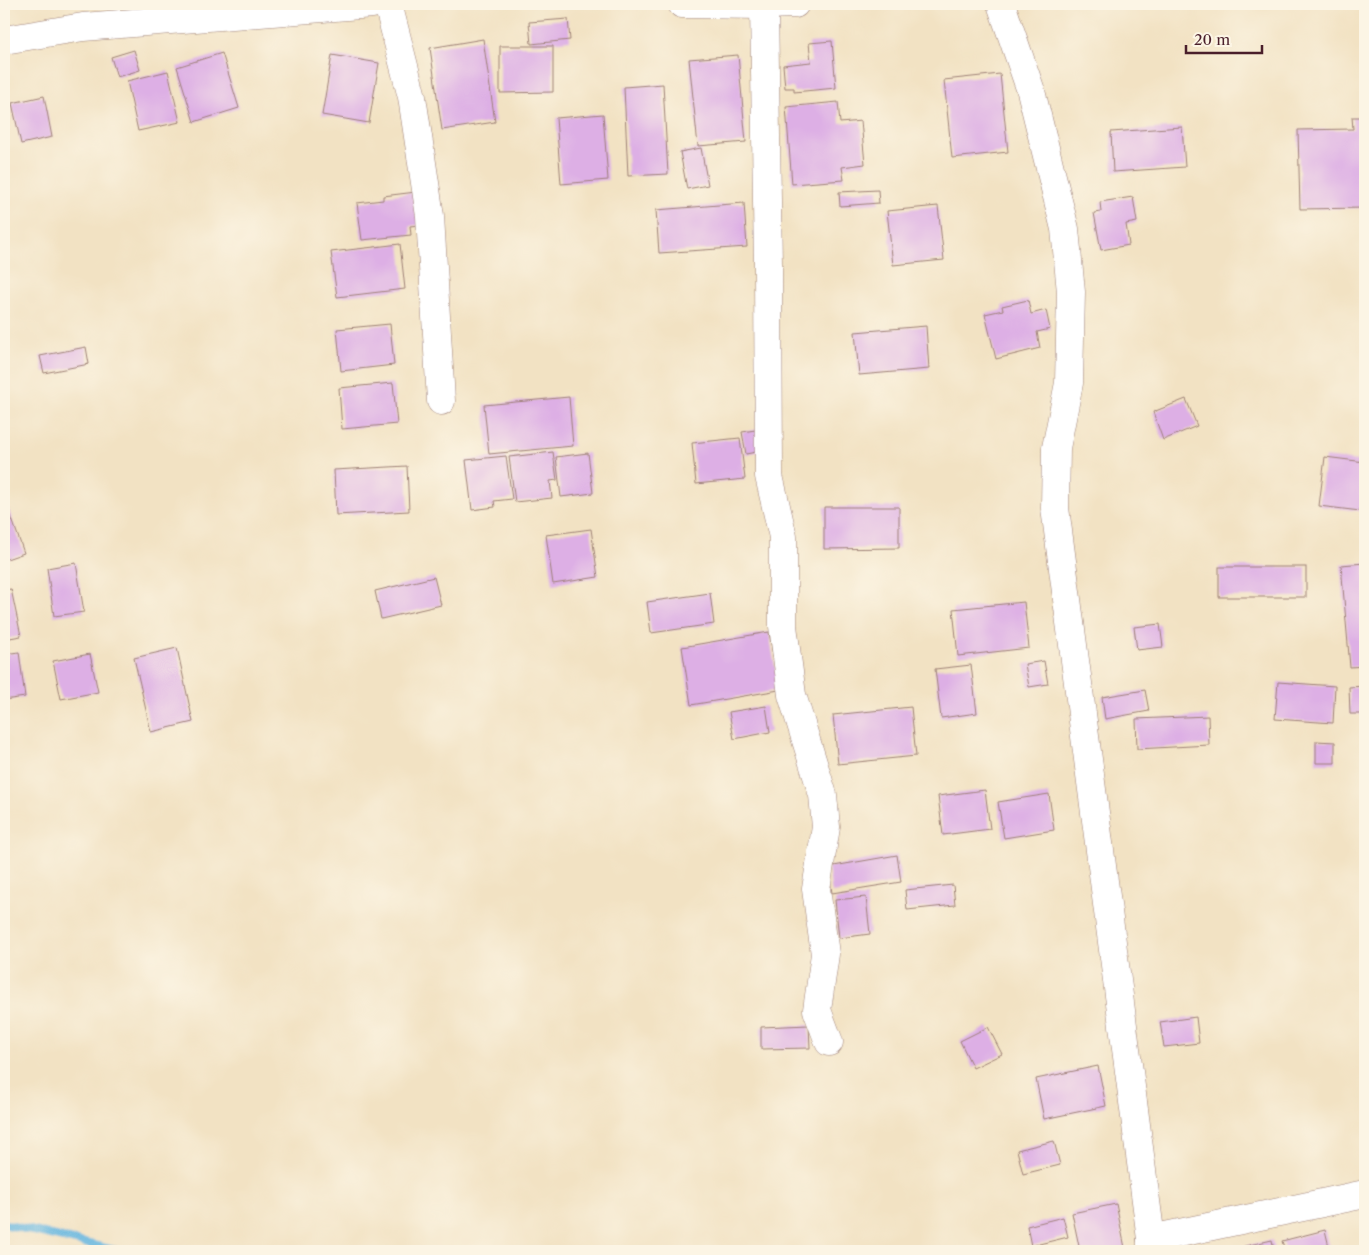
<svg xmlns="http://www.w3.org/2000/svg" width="1369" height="1255" font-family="'Libre Caslon Text',serif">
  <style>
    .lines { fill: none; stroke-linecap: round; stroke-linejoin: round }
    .stream { stroke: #64b5df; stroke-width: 8 }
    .building { fill: #ddafe5 }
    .minor-casing { stroke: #9e8077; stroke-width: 29 }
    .minor { stroke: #fff; stroke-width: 28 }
  </style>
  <rect width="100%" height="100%" fill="#fcf5e5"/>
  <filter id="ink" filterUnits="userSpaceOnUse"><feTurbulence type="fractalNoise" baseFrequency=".02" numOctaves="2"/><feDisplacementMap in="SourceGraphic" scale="10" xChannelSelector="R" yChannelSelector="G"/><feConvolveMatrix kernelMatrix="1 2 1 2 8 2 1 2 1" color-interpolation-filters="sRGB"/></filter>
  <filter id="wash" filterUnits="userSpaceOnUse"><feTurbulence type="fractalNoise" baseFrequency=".0096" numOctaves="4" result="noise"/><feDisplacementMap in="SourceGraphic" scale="20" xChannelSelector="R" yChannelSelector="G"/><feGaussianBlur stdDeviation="1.12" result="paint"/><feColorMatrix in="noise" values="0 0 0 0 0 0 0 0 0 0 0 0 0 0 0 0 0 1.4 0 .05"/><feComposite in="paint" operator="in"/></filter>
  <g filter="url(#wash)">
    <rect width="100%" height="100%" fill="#f2e2c3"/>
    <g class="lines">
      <polyline class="stream" points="4,1224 118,1251"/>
    </g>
    <g id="blocks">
      <g class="building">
        <polygon points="568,19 570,40 531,44 529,22"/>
        <polygon points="483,39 495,122 442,130 430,48"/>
        <polygon points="832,41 836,88 794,92 794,88 785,88 783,65 811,62 809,43"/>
        <polygon points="500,46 553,46 553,92 500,93"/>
        <polygon points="134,50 140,70 117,77 111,57"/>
        <polygon points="222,53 239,108 194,122 177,67"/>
        <polygon points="332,55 379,63 369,123 322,115"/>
        <polygon points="738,55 746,142 698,146 689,59"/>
        <polygon points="168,71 180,122 138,131 127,81"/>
        <polygon points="1000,74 1008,152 952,158 944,80"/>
        <polygon points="663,84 668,174 628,176 624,87"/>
        <polygon points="44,96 52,137 21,144 12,103"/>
        <polygon points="838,102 840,123 861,121 865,164 842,167 844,180 792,184 786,107"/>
        <polygon points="603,114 608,180 561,184 556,118"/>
        <polygon points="1352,117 1365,117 1365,208 1300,209 1298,130 1353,129"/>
        <polygon points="1182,127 1185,167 1113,172 1111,132"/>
        <polygon points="701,148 708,185 687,189 680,152"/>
        <polygon points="878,190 879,203 840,206 839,192"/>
        <polygon points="416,192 419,225 410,226 411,235 362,240 357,203 383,200 383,196"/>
        <polygon points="1133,197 1137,222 1126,224 1129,245 1101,250 1094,213 1101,212 1100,202"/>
        <polygon points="744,203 747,247 659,253 656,210"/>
        <polygon points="938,206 944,260 893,265 887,211"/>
        <polygon points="400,244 405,289 337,297 331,252"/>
        <polygon points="1028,300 1031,314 1046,310 1050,329 1037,332 1040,348 996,359 985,314 1003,310 1002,306"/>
        <polygon points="390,324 394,365 341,371 337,329"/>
        <polygon points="926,326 929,369 859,375 855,332"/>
        <polygon points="86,347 89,364 44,373 40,356"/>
        <polygon points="393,383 397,424 342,429 339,388"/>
        <polygon points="569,397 573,446 489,454 484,405"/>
        <polygon points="1186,399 1197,426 1163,440 1153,412"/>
        <polygon points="762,429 766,450 746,454 742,432"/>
        <polygon points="740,438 745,479 696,484 692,443"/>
        <polygon points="553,452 557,480 550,481 552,498 515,502 509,457"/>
        <polygon points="588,453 593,493 561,497 556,457"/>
        <polygon points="506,456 512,499 494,501 495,507 472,510 466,460"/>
        <polygon points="1325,457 1365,462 1365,473 1360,511 1319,506"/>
        <polygon points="407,466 409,511 336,515 334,470"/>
        <polygon points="7,505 24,553 4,560 4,506"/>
        <polygon points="824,507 899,507 899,548 824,549"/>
        <polygon points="591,529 598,577 553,584 546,535"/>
        <polygon points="76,563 84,612 54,616 47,568"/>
        <polygon points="1365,563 1365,666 1350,667 1341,565"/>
        <rect x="1219" y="567" width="87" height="30"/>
        <polygon points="434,577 441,605 381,619 375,591"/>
        <polygon points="11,589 21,636 4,639 4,590"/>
        <polygon points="710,593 714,624 651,633 647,602"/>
        <polygon points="1024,602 1029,648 958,656 953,609"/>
        <polygon points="1160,624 1163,647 1137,650 1134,627"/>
        <polygon points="769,632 779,690 691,705 682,647"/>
        <polygon points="177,648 193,722 151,732 134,658"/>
        <polygon points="19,652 25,697 4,700 4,654"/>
        <polygon points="90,654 98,692 61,699 53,661"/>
        <polygon points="1044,661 1048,684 1029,687 1025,664"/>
        <polygon points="971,665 977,713 941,718 935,669"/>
        <polygon points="1278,682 1335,686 1333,723 1275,719"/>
        <polygon points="1365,686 1365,714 1350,714 1349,687"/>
        <polygon points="1145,690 1149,711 1105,719 1102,697"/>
        <polygon points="766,706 770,732 734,739 729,712"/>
        <polygon points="911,707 916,756 838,764 833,715"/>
        <polygon points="1208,716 1209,745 1137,749 1136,719"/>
        <polygon points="1316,741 1335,742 1335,763 1316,763"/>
        <polygon points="985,790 990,829 943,835 938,796"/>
        <polygon points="1049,794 1054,830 1004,838 998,802"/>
        <polygon points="897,855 901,882 832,893 828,867"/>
        <polygon points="953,885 955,905 907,910 905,890"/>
        <polygon points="866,897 870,934 839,938 835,900"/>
        <polygon points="1196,1017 1199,1043 1164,1047 1160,1022"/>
        <polygon points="809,1025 810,1048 761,1049 761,1027"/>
        <polygon points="988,1027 1002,1054 973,1068 960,1041"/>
        <polygon points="1098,1066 1106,1106 1044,1119 1036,1079"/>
        <polygon points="1054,1141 1060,1165 1023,1174 1017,1150"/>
        <polygon points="1116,1204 1125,1248 1111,1251 1080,1251 1072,1213"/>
        <polygon points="1063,1217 1068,1237 1031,1246 1027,1226"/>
        <polygon points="1325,1230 1330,1251 1285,1251 1282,1241"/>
        <polygon points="1272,1240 1274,1251 1227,1251 1227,1250"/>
      </g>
    </g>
  </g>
  <g filter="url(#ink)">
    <use href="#blocks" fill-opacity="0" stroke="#9e8077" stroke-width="1"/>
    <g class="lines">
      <g class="minor-casing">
        <g id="minor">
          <polyline points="388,4 412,97 430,216 441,401"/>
          <polyline points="682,4 764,5 795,4"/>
          <polyline points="1001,4 1031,91 1065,229 1071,292 1069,383 1056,448 1055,508 1151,1239 1151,1251"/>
          <polyline points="764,5 768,266 769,476 783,537 783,626 792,695 823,795 826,827 816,889 825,954 817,1010 829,1042"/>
          <polyline points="4,40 83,27 372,4"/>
          <polyline points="1151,1239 1365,1194"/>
        </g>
      </g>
      <use href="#minor" class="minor"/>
    </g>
  </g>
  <rect width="1369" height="1255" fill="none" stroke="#fcf5e5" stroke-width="20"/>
  <path d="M1186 45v8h76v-8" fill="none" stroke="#4a1f2b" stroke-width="2.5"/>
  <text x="1194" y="45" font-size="15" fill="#4a1f2b" stroke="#fcf5e5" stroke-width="4" paint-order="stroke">20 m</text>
</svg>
